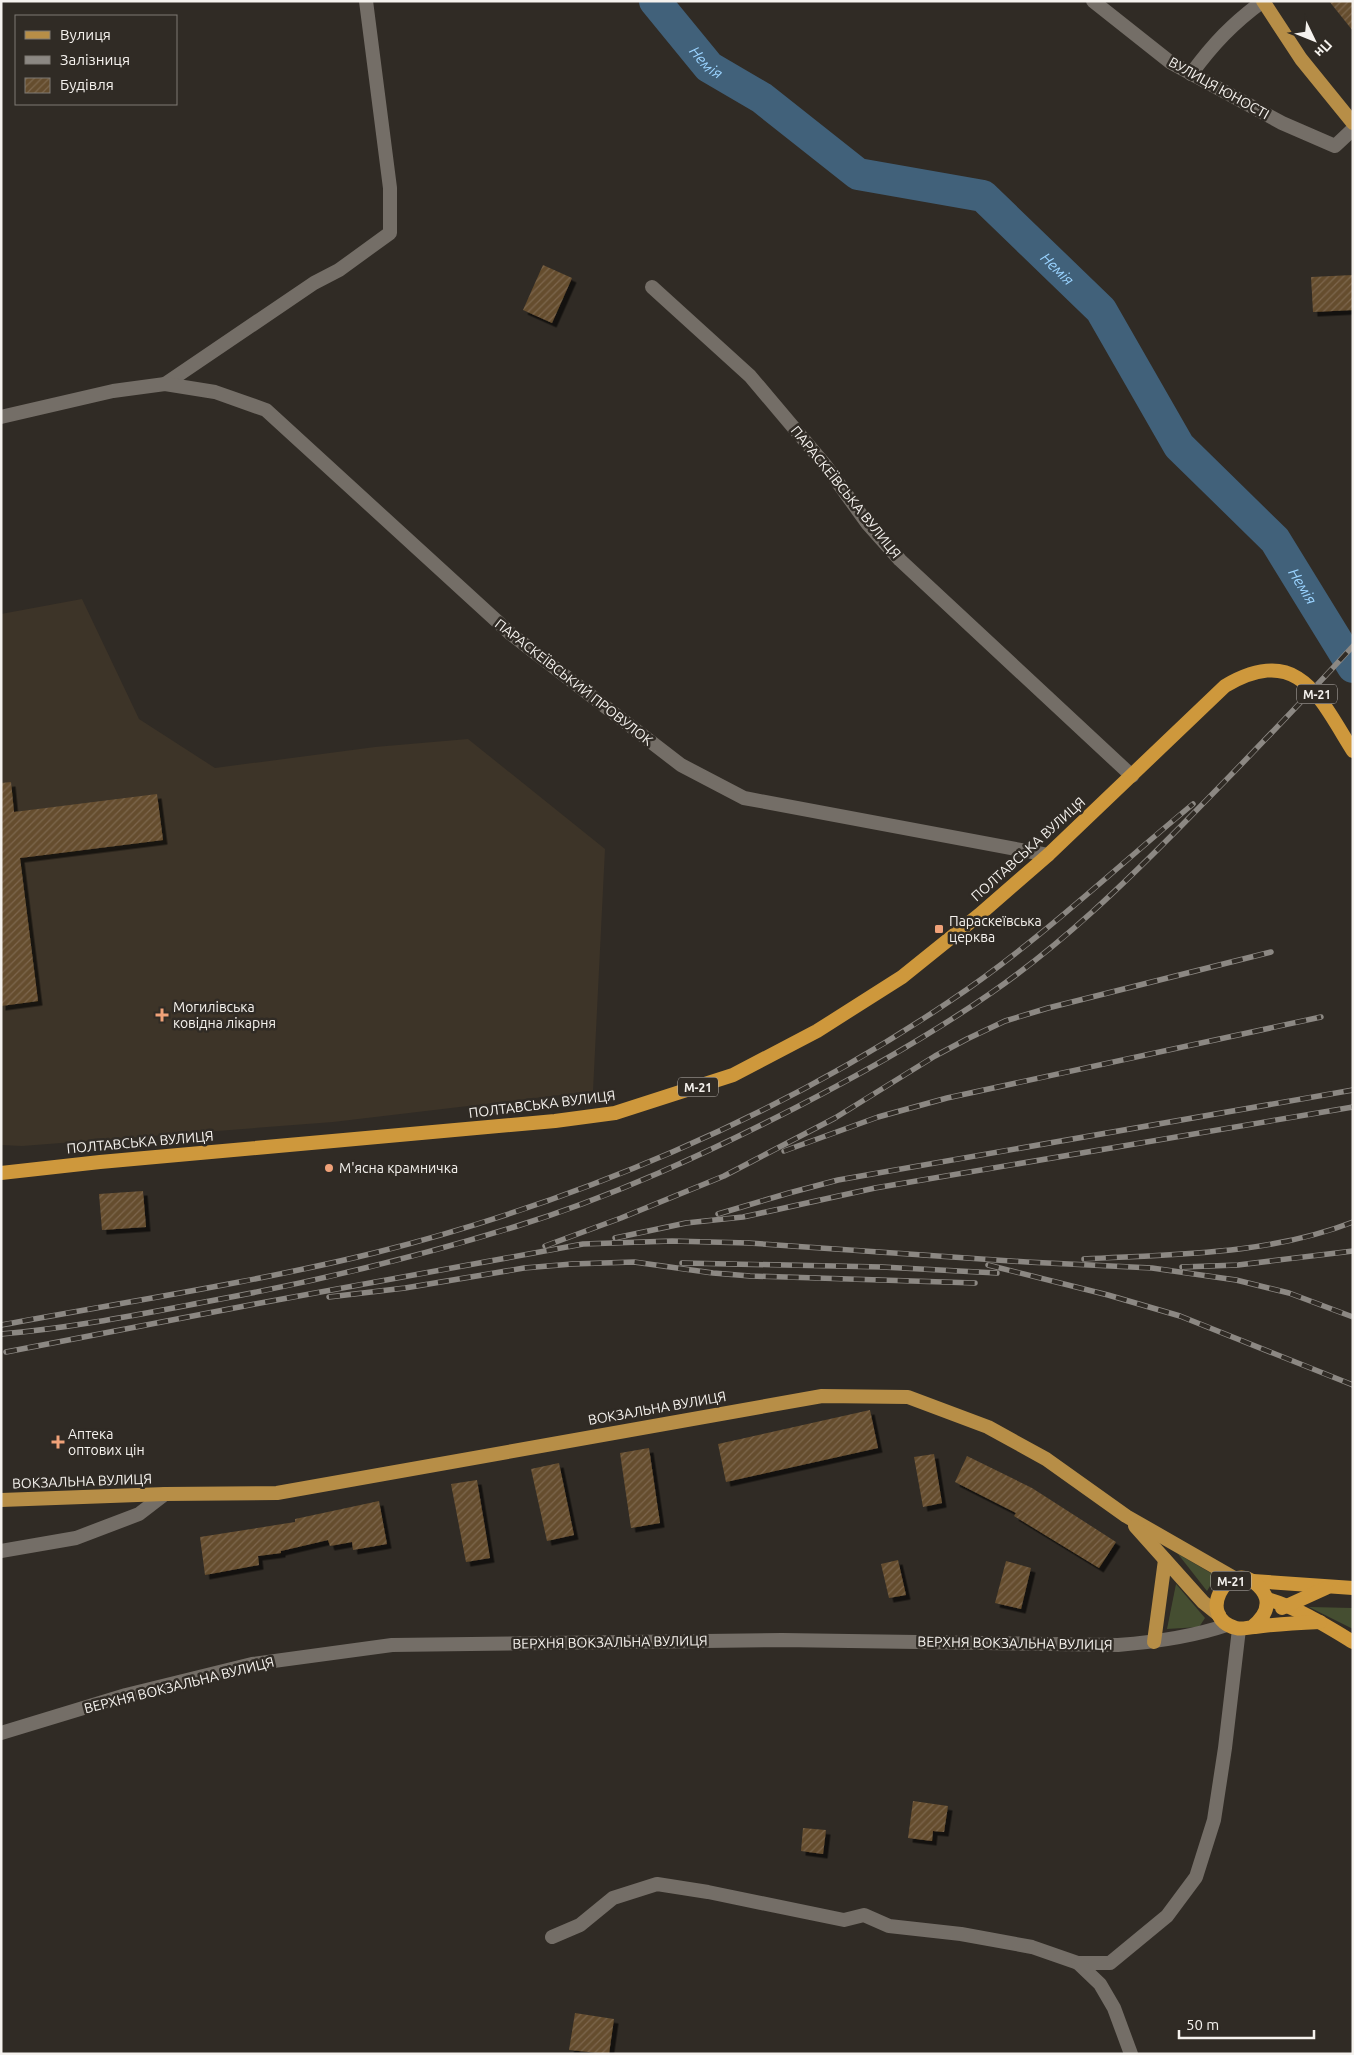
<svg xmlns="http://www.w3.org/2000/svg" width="1354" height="2055" font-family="Ubuntu,sans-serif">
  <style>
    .built { fill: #3d3428 }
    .green { fill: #454e31 }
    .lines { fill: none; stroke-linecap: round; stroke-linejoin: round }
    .river { stroke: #41617a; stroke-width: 32 }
    .building { fill: url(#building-hatch); filter: url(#shadow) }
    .minor { stroke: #746e67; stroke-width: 14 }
    .primary { stroke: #b78e47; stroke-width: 14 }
    .trunk { stroke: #ce983c; stroke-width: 14 }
    .rail-casing { stroke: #8c8883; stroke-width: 5.5 }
    .rail { stroke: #302b25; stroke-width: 4; stroke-dasharray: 11; stroke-linecap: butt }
    .poi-dot { fill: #f0a279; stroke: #302b25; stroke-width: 2 }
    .labels { text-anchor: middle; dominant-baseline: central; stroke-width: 5; stroke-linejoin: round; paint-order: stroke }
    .shield { fill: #302b25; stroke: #bab6b2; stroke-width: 1 }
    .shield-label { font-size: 12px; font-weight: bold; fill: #f5f2ee }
    .street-label { font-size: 14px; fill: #f5f2ee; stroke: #302b25 }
    .poi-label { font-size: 14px; fill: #f5f2ee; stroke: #302b25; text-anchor: start }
    .water-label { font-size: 15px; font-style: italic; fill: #9ad3ff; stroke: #302b25 }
  </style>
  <defs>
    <pattern id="building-hatch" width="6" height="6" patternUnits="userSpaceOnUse" patternTransform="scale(1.25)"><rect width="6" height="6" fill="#654d2e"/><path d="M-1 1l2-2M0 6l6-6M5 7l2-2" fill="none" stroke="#7c674d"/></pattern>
    <filter id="shadow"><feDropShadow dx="4.5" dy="4.5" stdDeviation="0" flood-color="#0009"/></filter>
  </defs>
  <rect width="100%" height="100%" fill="#302b25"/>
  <polygon class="built" points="82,599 139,719 215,768 375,747 468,739 605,849 593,1091 333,1122 22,1146 1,1145 1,614"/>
  <g class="green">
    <polygon points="1178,1554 1216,1576 1207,1591"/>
    <polygon points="1176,1584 1205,1618 1199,1627 1167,1629"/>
    <polygon points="1309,1607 1353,1608 1353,1629"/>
  </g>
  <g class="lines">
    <path class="river" id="s1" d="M 655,1 L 709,67 L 762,98 L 858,174 L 983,196 L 1101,310 L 1179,446 L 1275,540 L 1353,667"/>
  </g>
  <g class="building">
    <polygon points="1329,1 1353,1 1353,31"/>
    <polygon points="543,265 572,278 552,323 523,310"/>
    <polygon points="1353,275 1353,310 1313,312 1311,277"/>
    <polygon points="11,782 14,812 157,794 163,840 20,858 38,1001 1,1006 1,783"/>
    <polygon points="143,1191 146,1227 102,1230 99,1194"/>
    <polygon points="870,1410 878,1448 726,1482 718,1444"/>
    <polygon points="649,1448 660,1523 631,1528 620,1453"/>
    <polygon points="934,1454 942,1503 923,1507 914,1457"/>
    <polygon points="967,1456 1032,1488 1116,1542 1099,1568 1014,1516 1016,1513 955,1482"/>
    <polygon points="559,1463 574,1535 547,1541 531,1469"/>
    <polygon points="477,1480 490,1558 466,1562 451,1484"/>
    <polygon points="379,1501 387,1544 353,1550 352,1542 330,1546 328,1540 281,1551 281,1553 258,1556 259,1565 205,1575 200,1537 295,1522 295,1519"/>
    <polygon points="898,1560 906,1595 889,1598 881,1564"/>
    <polygon points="1006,1561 1031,1568 1021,1609 995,1603"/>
    <polygon points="913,1801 948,1806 944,1832 933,1831 932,1841 908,1838"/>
    <polygon points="803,1828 826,1830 823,1854 801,1851"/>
    <polygon points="575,2013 614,2019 609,2054 569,2050"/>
  </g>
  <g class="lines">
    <g class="minor">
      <polyline points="1093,1 1170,62 1282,123 1335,146 1353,129"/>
      <path d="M 1191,74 C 1213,44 1233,23 1263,1"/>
      <polyline points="652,287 750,376 826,466 867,523 900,560 1132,776"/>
      <polyline points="165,384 314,283 339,270 390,233 390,188 366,1"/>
      <polyline points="1,417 113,391 165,384 215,392 266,410 511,634 681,765 744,798 1048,855"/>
      <polyline points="1,1551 76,1538 139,1514 165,1494"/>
      <path d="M 1,1733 L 126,1695 L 252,1664 L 392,1645 L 782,1640 L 1118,1645 C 1155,1642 1192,1637 1227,1625"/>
      <polyline points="552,1937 580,1925 613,1898 657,1884 708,1892 844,1920 864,1915 889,1926 961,1934 1032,1947 1078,1963 1110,1963 1167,1916 1196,1877 1214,1820 1225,1748 1239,1629"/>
      <polyline points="1078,1963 1100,1984 1114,2008 1131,2054"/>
    </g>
    <g class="primary">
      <polyline points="1263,1 1301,59 1353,123"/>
      <polyline points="1,1500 165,1494 277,1493 822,1396 908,1397 988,1427 1046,1459 1126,1516 1236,1579"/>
      <polyline points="1135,1526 1203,1602 1219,1615"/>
      <polyline points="1154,1642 1165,1560"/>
    </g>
    <g class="trunk">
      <path d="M 1,1173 L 100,1162 L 555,1121 L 615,1113 L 733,1075 L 817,1031 L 902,977 L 979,915 L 1048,855 L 1225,686 C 1298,643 1319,697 1353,751"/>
      <polyline points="1253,1581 1353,1588"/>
      <path d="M 1267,1599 C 1298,1608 1325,1625 1353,1642"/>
      <polyline points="1282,1608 1326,1588"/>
      <path d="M 1252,1627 C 1261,1620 1269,1610 1266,1598 C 1264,1591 1260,1587 1255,1583 C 1226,1560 1196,1618 1236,1628 C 1243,1630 1248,1627 1255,1627 C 1276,1624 1298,1623 1320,1622"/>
    </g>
    <g class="rail-casing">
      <g id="rail">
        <polyline points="784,1151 878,1117 947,1098 1321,1017"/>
        <polyline points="718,1214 789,1193 838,1180 1353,1090"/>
        <polyline points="615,1238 686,1223 743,1217 875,1188 1353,1107"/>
        <polyline points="545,1246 621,1218 724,1176 835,1118 935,1056 967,1039 1005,1021 1048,1008 1271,952"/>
        <path d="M 1084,1259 C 1174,1254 1268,1255 1353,1222"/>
        <polyline points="682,1263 882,1267 997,1273"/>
        <polyline points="988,1265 1108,1295 1180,1316 1353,1385"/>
        <polyline points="1182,1267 1238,1265 1353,1251"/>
        <polyline points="329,1297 405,1288 524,1268 572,1264 634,1262 713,1273 750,1276 975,1283"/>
        <path d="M 1,1325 C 125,1302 251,1283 374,1253 C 576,1202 777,1118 950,1001 C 1037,943 1113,870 1193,804"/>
        <path d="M 1,1334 C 72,1328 141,1314 210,1301 C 313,1282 414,1258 514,1227 C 612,1197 705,1154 795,1108 C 863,1073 929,1036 991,993 C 1062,944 1125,883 1185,822 C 1242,764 1298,706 1353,646"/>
        <polyline points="6,1352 255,1304 583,1244 672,1241 749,1243 1027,1262 1152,1268 1236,1280 1289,1293 1353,1317"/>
      </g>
    </g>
    <use href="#rail" class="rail"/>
  </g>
  <g class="poi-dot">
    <rect x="934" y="924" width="10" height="10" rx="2.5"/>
    <path d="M159.5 1007.5h5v5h5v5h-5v5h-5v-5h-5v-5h5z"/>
    <circle cx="329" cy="1168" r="5"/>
    <path d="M55.5 1434.5h5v5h5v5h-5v5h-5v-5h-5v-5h5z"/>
  </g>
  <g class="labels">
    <g class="shield">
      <rect x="1297" y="684.5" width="40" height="19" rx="4"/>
      <rect x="678" y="1077.5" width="40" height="19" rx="4"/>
      <rect x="1211" y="1571.5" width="40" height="19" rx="4"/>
    </g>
    <g class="shield-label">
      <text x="1317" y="694">М-21</text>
      <text x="698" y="1087">М-21</text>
      <text x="1231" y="1581">М-21</text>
    </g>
    <g class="street-label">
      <text transform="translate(1219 88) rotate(29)">ВУЛИЦЯ ЮНОСТІ</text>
      <text transform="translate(846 492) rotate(51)">ПАРАСКЕЇВСЬКА ВУЛИЦЯ</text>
      <text transform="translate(574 682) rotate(38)">ПАРАСКЕЇВСЬКИЙ ПРОВУЛОК</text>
      <text transform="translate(1028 849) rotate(-42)">ПОЛТАВСЬКА ВУЛИЦЯ</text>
      <text transform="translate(542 1104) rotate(-7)">ПОЛТАВСЬКА ВУЛИЦЯ</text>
      <text transform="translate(140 1142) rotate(-5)">ПОЛТАВСЬКА ВУЛИЦЯ</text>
      <text transform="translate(657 1408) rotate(-10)">ВОКЗАЛЬНА ВУЛИЦЯ</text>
      <text transform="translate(82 1481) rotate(-2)">ВОКЗАЛЬНА ВУЛИЦЯ</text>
      <text transform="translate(610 1642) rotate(-1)">ВЕРХНЯ ВОКЗАЛЬНА ВУЛИЦЯ</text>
      <text transform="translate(1015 1643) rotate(1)">ВЕРХНЯ ВОКЗАЛЬНА ВУЛИЦЯ</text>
      <text transform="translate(179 1685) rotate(-14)">ВЕРХНЯ ВОКЗАЛЬНА ВУЛИЦЯ</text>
    </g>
    <g class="poi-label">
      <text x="949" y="921">Параскеївська<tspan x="949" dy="16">церква</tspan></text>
      <text x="173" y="1007">Могилівська<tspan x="173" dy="16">ковідна лікарня</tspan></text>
      <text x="339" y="1168">М'ясна крамничка</text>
      <text x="68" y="1434">Аптека<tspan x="68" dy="16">оптових цін</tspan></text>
    </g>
    <g class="water-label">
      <text stroke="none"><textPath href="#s1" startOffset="80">Немія</textPath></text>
      <text stroke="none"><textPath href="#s1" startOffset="500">Немія</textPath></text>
      <text stroke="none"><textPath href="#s1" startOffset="905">Немія</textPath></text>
    </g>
  </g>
  <rect width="1354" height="2055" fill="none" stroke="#f5f2ee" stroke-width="5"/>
  <rect x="15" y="15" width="162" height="90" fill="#302b25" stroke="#7f7b75"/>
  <rect x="25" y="31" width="25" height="8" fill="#b78e47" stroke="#7f7b75"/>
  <text x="60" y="40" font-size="15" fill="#f5f2ee">Вулиця</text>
  <rect x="25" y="56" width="25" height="8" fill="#8c8883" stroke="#7f7b75"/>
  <text x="60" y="65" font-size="15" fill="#f5f2ee">Залізниця</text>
  <rect x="25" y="78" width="25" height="15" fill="url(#building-hatch)" stroke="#7f7b75"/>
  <text x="60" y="90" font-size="15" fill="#f5f2ee">Будівля</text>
  <g transform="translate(1314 40) rotate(133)" stroke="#302b25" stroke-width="4" paint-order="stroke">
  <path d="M0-4L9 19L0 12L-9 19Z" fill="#f5f2ee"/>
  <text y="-8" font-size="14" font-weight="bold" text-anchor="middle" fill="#f5f2ee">Пн</text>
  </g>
  <path d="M1179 2030v8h135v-8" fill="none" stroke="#f5f2ee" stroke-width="2.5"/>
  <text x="1186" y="2030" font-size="15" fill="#f5f2ee" stroke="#302b25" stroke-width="4" paint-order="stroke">50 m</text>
</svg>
